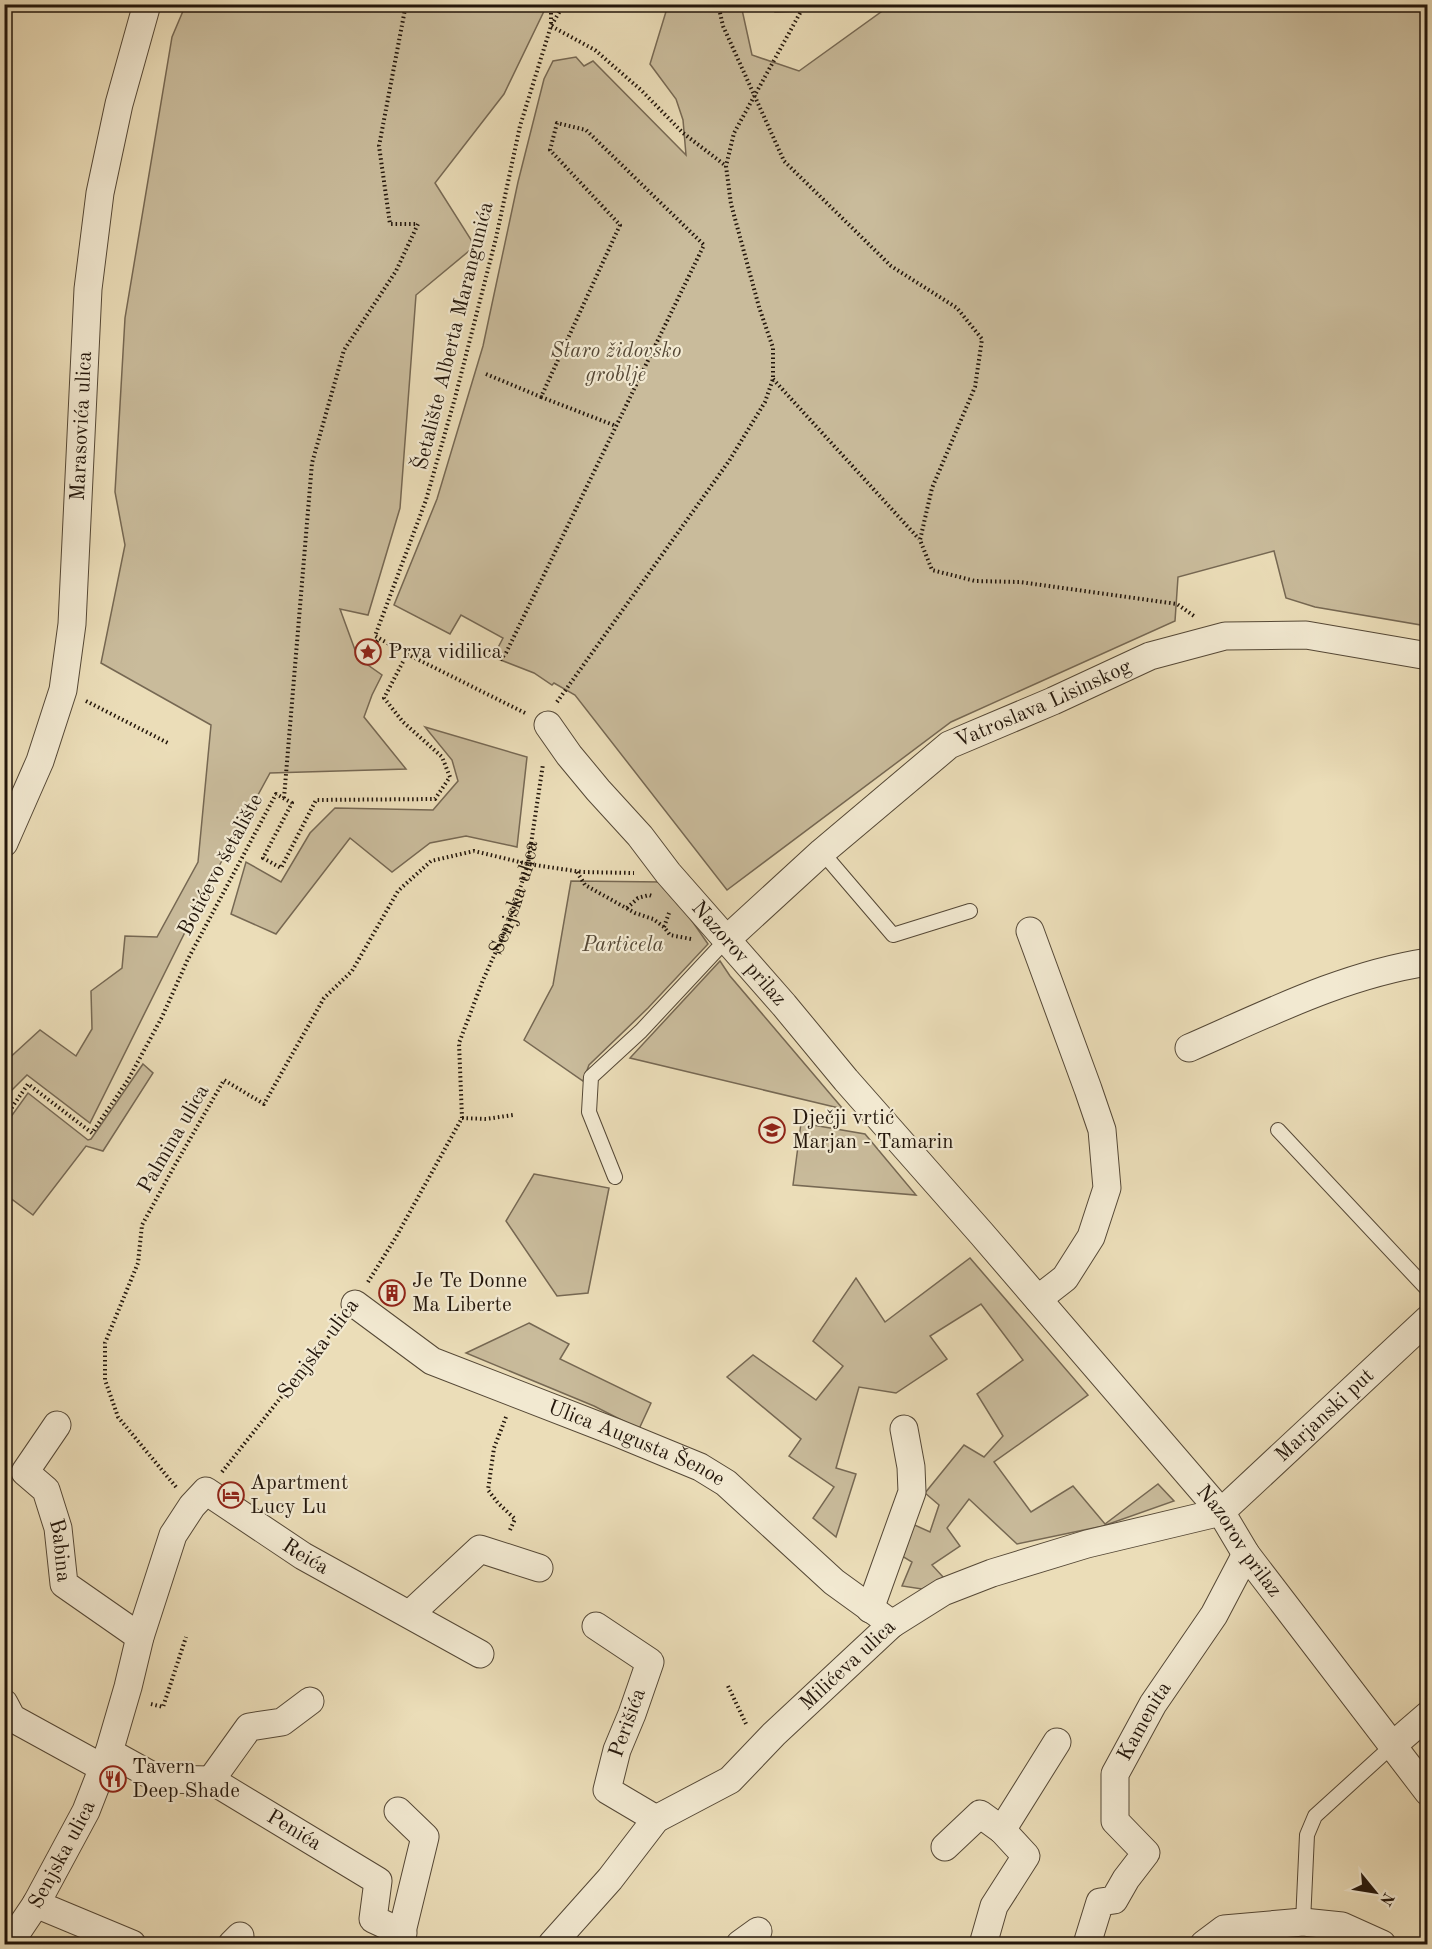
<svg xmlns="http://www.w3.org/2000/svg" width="1432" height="1949" font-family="'Old Standard TT',serif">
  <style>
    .green { fill: #c9bb9b; stroke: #766853; stroke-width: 1.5 }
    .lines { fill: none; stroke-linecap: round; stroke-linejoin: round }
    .lane-casing { stroke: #554836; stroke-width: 16 }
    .street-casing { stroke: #554836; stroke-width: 29 }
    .path { stroke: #23160b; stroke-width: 4; stroke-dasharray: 1.5 3; stroke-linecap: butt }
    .lane { stroke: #f2e9d1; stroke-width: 14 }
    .street { stroke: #f2e9d1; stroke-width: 27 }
    .labels { text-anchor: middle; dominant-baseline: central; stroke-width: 4.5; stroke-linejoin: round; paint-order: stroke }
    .street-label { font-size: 21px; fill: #23160b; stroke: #f2e9d1 }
    .park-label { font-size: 21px; font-style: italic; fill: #554836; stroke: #f2e9d1 }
    .poi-label { font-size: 21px; fill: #23160b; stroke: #f2e9d1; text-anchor: start }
  </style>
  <rect width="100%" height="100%" fill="#ebddb8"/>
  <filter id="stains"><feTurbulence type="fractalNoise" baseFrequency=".00333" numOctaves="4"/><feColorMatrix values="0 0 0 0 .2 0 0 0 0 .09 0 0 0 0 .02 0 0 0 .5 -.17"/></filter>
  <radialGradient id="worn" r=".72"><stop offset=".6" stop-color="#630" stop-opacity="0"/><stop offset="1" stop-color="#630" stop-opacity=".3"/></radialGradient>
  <g class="green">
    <polygon points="186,4 547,5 504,94 435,183 475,246 416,295 400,508 368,615 340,609 358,658 382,675 372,695 364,717 406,769 270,773 207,888 90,1123 27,1075 10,1092 5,1087 5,1062 40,1030 76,1056 92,1029 91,991 122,968 125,936 157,937 198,862 211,725 101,663 125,545 115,492 125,318 172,37"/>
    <polygon points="668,5 741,5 752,55 799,71 885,9 775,12 775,5 1427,5 1427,626 1315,607 1286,598 1274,551 1178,577 1175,621 951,722 727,890 575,695 554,683 552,685 534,673 493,657 503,638 461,615 450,634 394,605 437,499 483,346 518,182 544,79 553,61 576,57 584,66 593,61 686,155 683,120 676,99 650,64"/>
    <polygon points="425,727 527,757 517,847 466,836 430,843 392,872 350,838 276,934 231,914 246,862 281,882 310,833 335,808 433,810 458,781 452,760"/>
    <polygon points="571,881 665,882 708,944 648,1008 589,1065 583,1081 524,1040 553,985"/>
    <polygon points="720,961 730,976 843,1109 630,1058"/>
    <polygon points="143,1064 153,1073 103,1151 86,1146 33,1215 5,1194 5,1125 28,1093 88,1140 91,1139"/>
    <polygon points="801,1123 865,1134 916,1195 793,1185"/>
    <polygon points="534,1174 609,1188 588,1293 557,1296 506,1221"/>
    <polygon points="970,1258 1088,1395 994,1462 1031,1512 1073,1486 1105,1524 1158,1484 1174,1501 1103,1526 1017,1544 969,1499 947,1528 960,1546 932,1565 944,1578 922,1589 902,1586 912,1562 897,1553 908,1522 930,1532 939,1505 925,1493 964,1445 984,1457 1003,1436 977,1394 1023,1360 981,1304 930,1336 947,1359 896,1393 859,1387 836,1468 856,1474 836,1537 813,1518 834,1487 789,1456 801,1439 727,1377 753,1355 816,1400 843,1366 813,1341 856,1278 885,1322"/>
    <polygon points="529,1323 569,1344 560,1359 651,1403 639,1429 594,1406 466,1353"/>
  </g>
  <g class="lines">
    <g class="lane-casing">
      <g id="lane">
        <polyline points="822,852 893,935 970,911"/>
        <polyline points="1278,1130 1428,1290"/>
        <polyline points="615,1177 589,1112 591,1077 641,1031 726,940"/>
        <polyline points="1303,1922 1307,1835 1315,1816 1392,1746"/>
        <polyline points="1337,1944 1342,1926"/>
      </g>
    </g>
    <g class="street-casing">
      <g id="street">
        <path id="s2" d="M 548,725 L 569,755 L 598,790 L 640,836 L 668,873 L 784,1005 L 846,1080 L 981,1233 L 1221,1512 L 1246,1554 L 1428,1792"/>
        <path id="s3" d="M 4,843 L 40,761 L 63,690 L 72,624 L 88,289 L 100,193 L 119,104 L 147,4"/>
        <polyline points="1030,931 1088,1089 1102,1130 1107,1188 1091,1237 1065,1278 1038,1299"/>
        <path id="s4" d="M 726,940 L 822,852 L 949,745 L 1053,701 L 1150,656 L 1225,636 L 1306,635 L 1428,656"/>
        <path d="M 1189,1048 C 1267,1014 1343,975 1428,962"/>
        <path id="s5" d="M 355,1304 L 432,1361 L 615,1432 L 700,1467 L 726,1483 L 834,1582 L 892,1624"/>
        <path id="s6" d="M 57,1425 L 25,1472 L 46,1490 L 58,1528 L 64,1584 L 140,1637"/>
        <polyline points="870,1609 912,1492 911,1467 904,1429"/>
        <polyline points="410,1614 480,1549 539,1568"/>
        <polyline points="596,1626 650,1662 632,1714 617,1750 607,1790 656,1819"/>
        <polyline points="4,1703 12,1718 103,1768"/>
        <polyline points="1392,1746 1428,1715"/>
        <path id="s7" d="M 109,1752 L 158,1779 L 211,1780 L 378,1881 L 373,1919 L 403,1933"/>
        <polyline points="211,1780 249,1727 282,1722 310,1701"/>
        <polyline points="398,1811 425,1837 399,1944"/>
        <polyline points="945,1847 980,1814 1002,1830"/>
        <polyline points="36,1904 132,1944"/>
        <polyline points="984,1941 994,1906 1026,1856 1002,1830 1057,1742"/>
        <path id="s8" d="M 9,1944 L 36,1904 L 86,1811 L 109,1752 L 128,1687 L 140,1637 L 173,1535 L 192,1506 L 206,1491 L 303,1556 L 480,1654"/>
        <polyline points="232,1944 240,1936"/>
        <path id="s9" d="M 552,1944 L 610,1879 L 656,1819 L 730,1780 L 774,1734 L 892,1624 L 943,1592 L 992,1573 L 1087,1544 L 1221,1512 L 1428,1319"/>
        <polyline points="740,1944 758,1931"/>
        <path id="s10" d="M 1087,1944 L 1100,1902 L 1114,1900 L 1126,1879 L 1146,1853 L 1115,1821 L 1115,1774 L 1153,1704 L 1214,1615 L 1246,1554"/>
        <polyline points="1204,1944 1224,1929 1303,1922 1342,1926 1382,1944"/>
      </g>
    </g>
    <g class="path">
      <polyline points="551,4 551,26 595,50 641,90 683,133 726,166"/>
      <polyline points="718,4 723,26 784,161 891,266 957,308 982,339 975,387 932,488 920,540 932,570 975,581 1020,582 1177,604 1194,616"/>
      <polyline points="486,374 541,397 620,225 550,150 557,123 586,130 704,245 506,653 500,660"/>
      <polyline points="773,379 919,539"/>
      <polyline points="541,397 616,426"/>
      <polyline points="368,652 379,639"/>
      <polyline points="86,701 168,743"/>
      <polyline points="557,702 729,461 765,402 773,379 773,348 759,307 731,204 726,166 734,133 805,4"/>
      <polyline points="525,713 407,654 375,636 426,500 455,398 496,238 520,126 551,26 564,4"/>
      <polyline points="284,798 312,463 344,350 396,271 418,224 390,224 379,146 406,4"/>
      <polyline points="577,872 585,885 635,913 653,919 664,927 670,935 691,939"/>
      <polyline points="627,908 638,898 649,895 652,896"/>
      <polyline points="664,927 669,913"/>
      <polyline points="462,1118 486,1119 513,1115"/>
      <polyline points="4,1119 28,1084 92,1133 128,1080 162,1017 188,959 276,794 292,803 263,858 281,868 316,800 435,799 450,777 442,757 403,722 384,698 407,654"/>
      <path id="s1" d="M 368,1282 L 396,1237 L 462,1118 L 459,1043 L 483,980 L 508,925 L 528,864 L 543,764"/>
      <polyline points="506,1417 494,1448 488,1490 498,1503 515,1519 510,1530"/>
      <polyline points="222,1472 338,1325"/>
      <polyline points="176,1487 118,1417 105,1380 105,1343 138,1263 142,1225 175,1165 224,1080 264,1104 324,998 352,971 398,891 431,861 474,851 528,864 582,872 634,873"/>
      <polyline points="728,1686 747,1726"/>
      <polyline points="151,1704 163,1707 186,1637"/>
    </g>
    <use href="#lane" class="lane"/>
    <use href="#street" class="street"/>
  </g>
  <defs>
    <g id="sight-ring" transform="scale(1.35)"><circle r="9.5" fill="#f2e9d1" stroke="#8f2418" stroke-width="1.5"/><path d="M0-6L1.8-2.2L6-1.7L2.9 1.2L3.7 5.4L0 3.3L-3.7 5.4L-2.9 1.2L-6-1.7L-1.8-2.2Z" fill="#8f2418"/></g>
    <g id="school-ring" transform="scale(1.35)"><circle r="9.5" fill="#f2e9d1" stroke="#8f2418" stroke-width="1.5"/><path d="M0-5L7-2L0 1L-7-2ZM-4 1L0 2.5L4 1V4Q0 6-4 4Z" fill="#8f2418"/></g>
    <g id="building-ring" transform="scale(1.35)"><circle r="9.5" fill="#f2e9d1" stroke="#8f2418" stroke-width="1.5"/><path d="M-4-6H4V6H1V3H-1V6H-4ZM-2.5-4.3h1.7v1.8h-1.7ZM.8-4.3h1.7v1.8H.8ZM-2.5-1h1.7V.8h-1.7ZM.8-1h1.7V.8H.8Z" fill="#8f2418"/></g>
    <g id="hotel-ring" transform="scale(1.35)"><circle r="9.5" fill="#f2e9d1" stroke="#8f2418" stroke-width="1.5"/><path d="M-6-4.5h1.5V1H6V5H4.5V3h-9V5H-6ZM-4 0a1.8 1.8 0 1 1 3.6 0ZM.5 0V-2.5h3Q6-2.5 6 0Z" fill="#8f2418"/></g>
    <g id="restaurant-ring" transform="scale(1.35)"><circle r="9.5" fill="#f2e9d1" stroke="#8f2418" stroke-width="1.5"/><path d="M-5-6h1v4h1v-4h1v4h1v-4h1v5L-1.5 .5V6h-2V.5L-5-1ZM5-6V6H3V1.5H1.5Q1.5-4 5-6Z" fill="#8f2418"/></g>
  </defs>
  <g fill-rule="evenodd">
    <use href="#sight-ring" x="368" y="652"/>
    <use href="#school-ring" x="772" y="1130"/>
    <use href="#building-ring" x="392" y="1293"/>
    <use href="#hotel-ring" x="231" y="1495"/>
    <use href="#restaurant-ring" x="113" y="1779"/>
  </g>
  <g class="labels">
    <g class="street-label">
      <text transform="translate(454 336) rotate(-76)">Šetalište Alberta Marangunića</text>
      <text stroke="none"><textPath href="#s3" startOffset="429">Marasovića ulica</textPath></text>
      <text stroke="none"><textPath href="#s4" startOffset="399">Vatroslava Lisinskog</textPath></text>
      <text transform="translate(221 865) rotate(-62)">Botićevo šetalište</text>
      <text stroke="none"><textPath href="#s1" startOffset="420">Senjska ulica</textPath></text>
      <text stroke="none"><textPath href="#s2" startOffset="298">Nazorov prilaz</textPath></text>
      <text transform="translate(174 1139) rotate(-60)">Palmina ulica</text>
      <text transform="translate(319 1349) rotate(-53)">Senjska ulica</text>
      <text stroke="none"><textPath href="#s9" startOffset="963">Marjanski put</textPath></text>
      <text stroke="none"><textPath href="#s5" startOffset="316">Ulica Augusta Šenoe</textPath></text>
      <text stroke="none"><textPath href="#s2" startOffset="1070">Nazorov prilaz</textPath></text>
      <text stroke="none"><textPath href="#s6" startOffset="147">Babina</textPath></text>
      <text stroke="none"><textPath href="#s8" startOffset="618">Reića</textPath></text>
      <text stroke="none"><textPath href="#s9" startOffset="411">Milićeva ulica</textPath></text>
      <text stroke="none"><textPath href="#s10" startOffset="267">Kamenita</textPath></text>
      <text transform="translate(628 1723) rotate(-70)">Perišića</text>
      <text stroke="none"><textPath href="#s7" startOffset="206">Penića</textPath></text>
      <text stroke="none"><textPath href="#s8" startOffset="104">Senjska ulica</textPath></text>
    </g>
    <g class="park-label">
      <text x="616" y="351">Staro židovsko<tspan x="616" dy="24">groblje</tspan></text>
      <text x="623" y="945">Particela</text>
    </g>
    <g class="poi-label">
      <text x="388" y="652">Prva vidilica</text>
      <text x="792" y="1118">Dječji vrtić<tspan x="792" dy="24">Marjan - Tamarin</tspan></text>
      <text x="412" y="1281">Je Te Donne<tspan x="412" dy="24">Ma Liberte</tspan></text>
      <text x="250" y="1483">Apartment<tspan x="250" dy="24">Lucy Lu</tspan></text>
      <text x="132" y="1767">Tavern<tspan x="132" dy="24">Deep Shade</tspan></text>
    </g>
  </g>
  <rect width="1432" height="1949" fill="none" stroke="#ebddb8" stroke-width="24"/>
  <rect x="6" y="6" width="1420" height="1937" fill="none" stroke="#23160b" stroke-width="3"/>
  <rect x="12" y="12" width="1408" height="1925" fill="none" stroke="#23160b" stroke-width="1.5"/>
  <g transform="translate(1375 1892) rotate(120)" stroke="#f2e9d1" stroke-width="4.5" paint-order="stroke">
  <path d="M0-4.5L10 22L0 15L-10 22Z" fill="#23160b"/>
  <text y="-9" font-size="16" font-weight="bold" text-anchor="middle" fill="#23160b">N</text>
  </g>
  <rect width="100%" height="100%" filter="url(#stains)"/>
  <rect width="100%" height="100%" fill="url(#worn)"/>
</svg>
